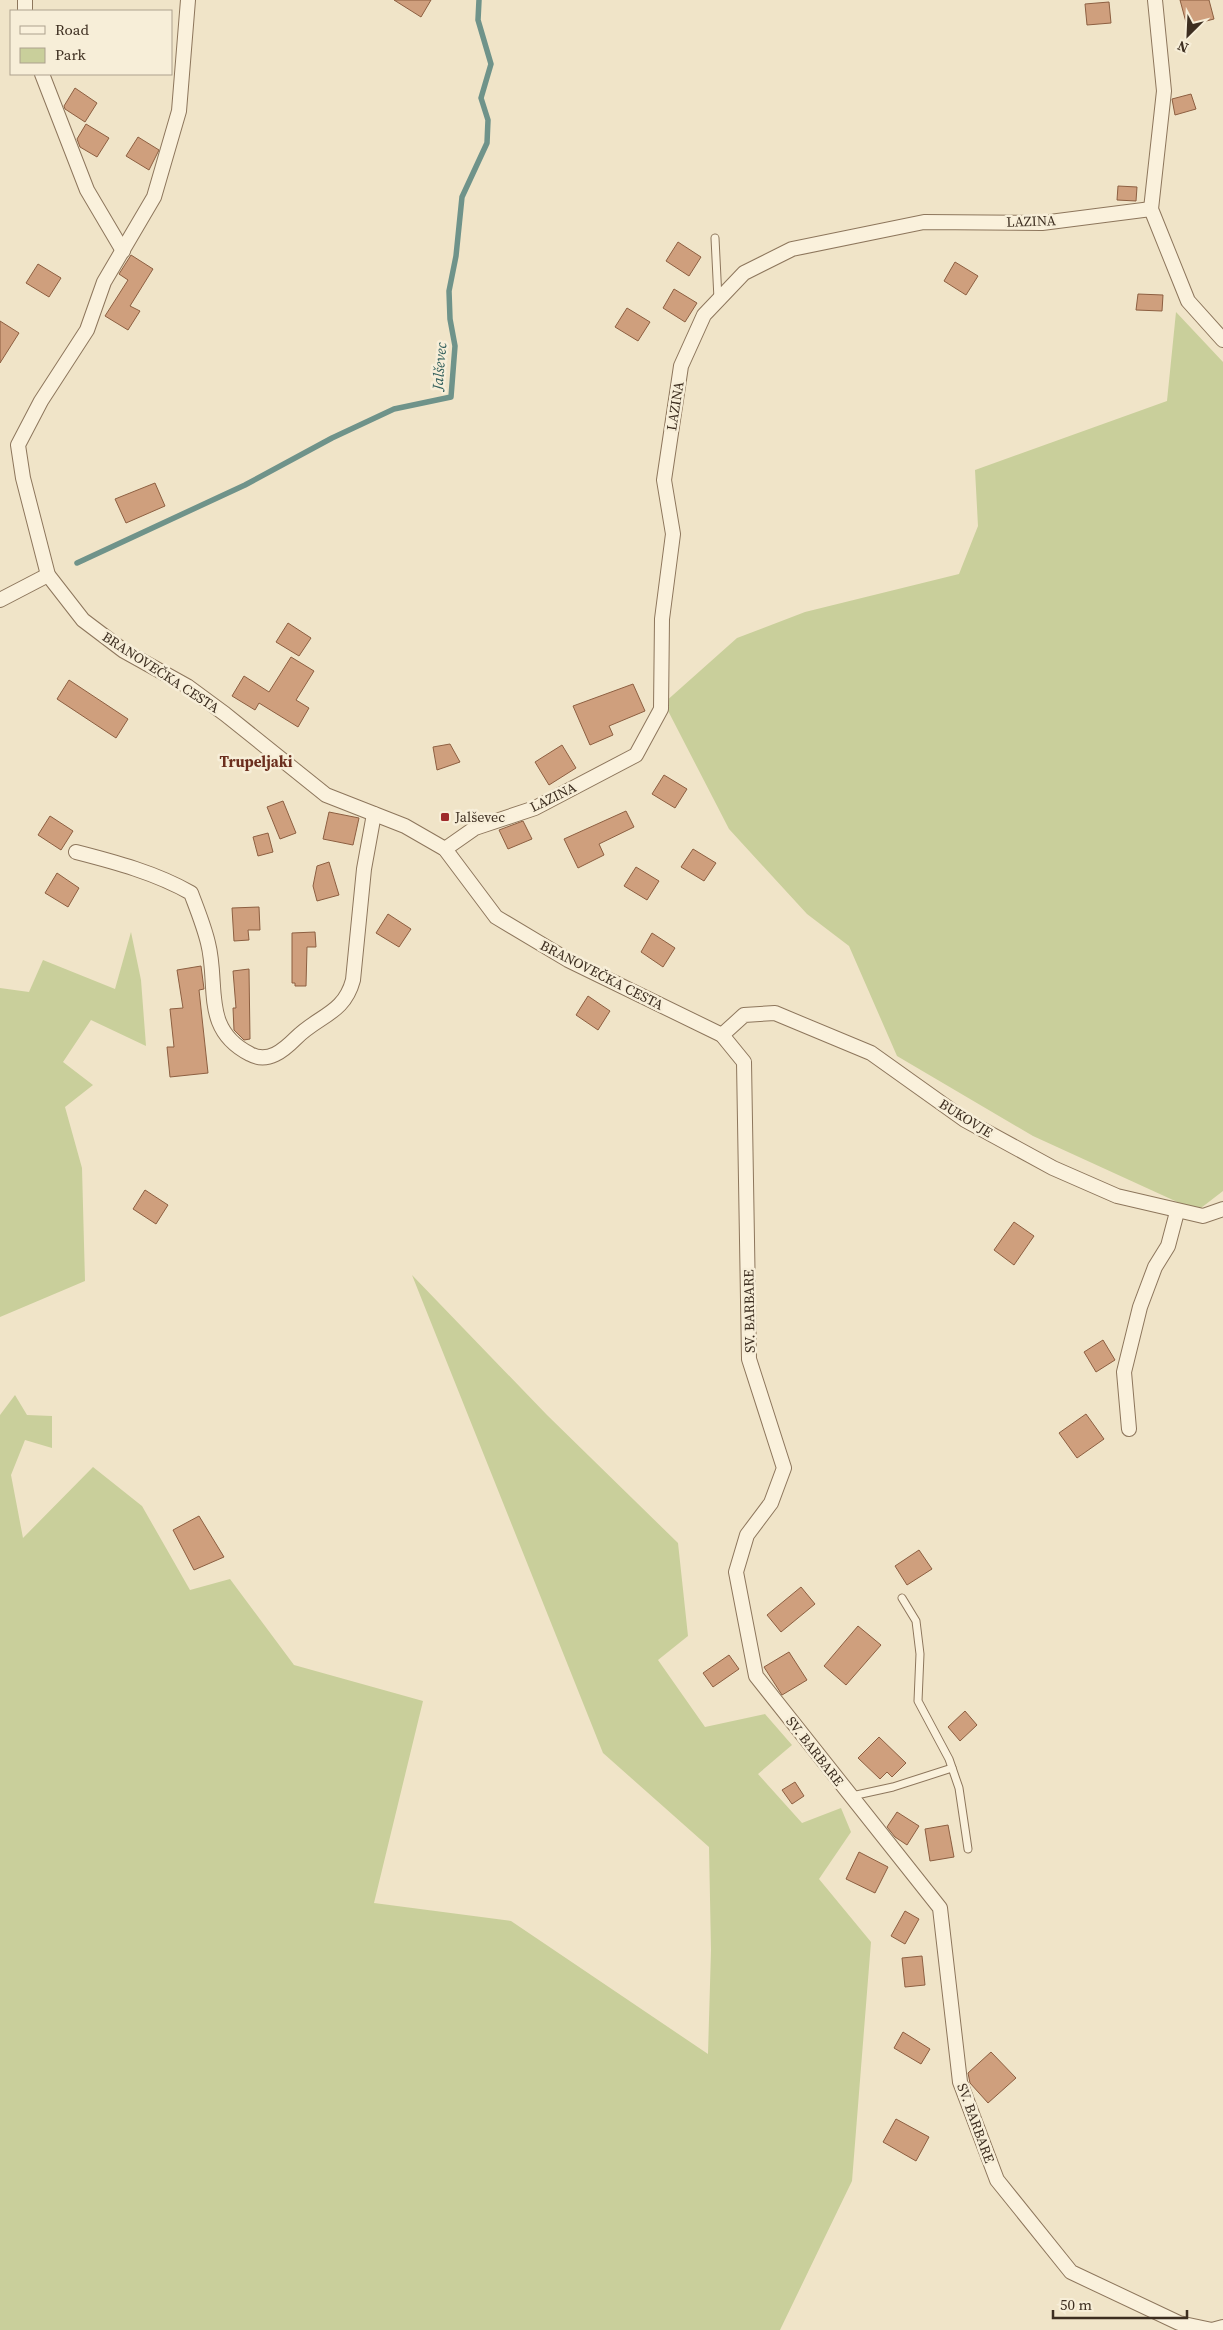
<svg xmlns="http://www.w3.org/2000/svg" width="1223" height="2330" font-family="'Source Serif 4',serif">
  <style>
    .green { fill: #c9cf9b }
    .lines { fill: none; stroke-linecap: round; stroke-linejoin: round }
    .stream { stroke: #6f938a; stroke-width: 5.5 }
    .building { fill: #cf9f7d; stroke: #8d5f41 }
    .lane-casing { stroke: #8d765c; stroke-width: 9 }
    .street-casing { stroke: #8d765c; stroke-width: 16 }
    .lane { stroke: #faf1dc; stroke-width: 7 }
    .street { stroke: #faf1dc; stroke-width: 14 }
    .poi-dot { fill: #9e2a2b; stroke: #f7eed8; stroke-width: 2 }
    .labels { text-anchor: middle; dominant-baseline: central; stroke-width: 5; stroke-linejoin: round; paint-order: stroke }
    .street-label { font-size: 14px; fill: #3d2e20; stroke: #f7eed8 }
    .poi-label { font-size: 14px; fill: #3d2e20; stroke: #f7eed8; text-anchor: start }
    .water-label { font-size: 15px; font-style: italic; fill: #2f5d5a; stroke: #f7eed8 }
    .neighbourhood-label { font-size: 15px; font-weight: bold; fill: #6b2e1e; stroke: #f7eed8 }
  </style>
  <rect width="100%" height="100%" fill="#f0e4c8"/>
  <g class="green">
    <polygon points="1176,312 1223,362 1223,1191 1197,1211 1033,1136 897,1056 849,946 807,914 729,829 664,703 737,638 805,612 959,574 978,526 975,470 1167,401"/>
    <polygon points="131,932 141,980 146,1046 91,1020 63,1062 93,1085 65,1107 82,1168 85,1281 0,1317 0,988 29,992 43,960 115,989"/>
    <polygon points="412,1275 547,1415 678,1543 688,1636 658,1660 705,1727 765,1714 792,1745 758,1774 802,1823 841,1808 851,1832 819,1879 871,1942 852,2181 780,2330 0,2330 0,1415 15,1395 27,1415 52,1416 52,1448 25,1440 11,1475 23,1538 93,1467 142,1506 190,1590 230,1579 294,1665 423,1701 374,1903 511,1921 708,2054 711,1950 709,1847 603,1753"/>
  </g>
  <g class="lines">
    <polyline class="stream" points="77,563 245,485 332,438 394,409 451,397 455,346 450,319 449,291 456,256 462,197 487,143 488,120 481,98 491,64 478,20 479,0"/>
  </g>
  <g class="building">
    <polygon points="394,0 431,0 421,17"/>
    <polygon points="1180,0 1209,0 1214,19 1187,26"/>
    <polygon points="1109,2 1111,23 1087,25 1085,4"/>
    <polygon points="75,88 97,103 85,122 65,109 64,106"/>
    <polygon points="1191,94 1196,109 1175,115 1172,99"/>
    <polygon points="86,124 109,138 97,157 80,147 77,139"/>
    <polygon points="138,137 159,150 149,170 126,156"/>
    <polygon points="1118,186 1137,187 1136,201 1117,200"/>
    <polygon points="678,242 701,257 689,276 666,261"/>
    <polygon points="131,255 153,269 130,306 140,311 128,330 105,316 128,280 119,274"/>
    <polygon points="955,262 978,276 966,295 944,281"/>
    <polygon points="38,264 61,278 49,297 26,283"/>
    <polygon points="674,289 697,303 685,322 663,308"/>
    <polygon points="1138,294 1163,295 1162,311 1136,310"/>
    <polygon points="627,308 650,322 638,341 615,327"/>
    <polygon points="0,321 19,333 0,363"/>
    <polygon points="155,483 165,506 126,523 115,499"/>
    <polygon points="288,623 311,638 299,656 276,642"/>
    <polygon points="291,657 314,671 296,700 309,708 298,727 259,703 255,710 232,696 244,676 269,692"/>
    <polygon points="69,680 128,719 116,738 57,699"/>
    <polygon points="633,684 645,711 609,726 613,735 590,745 573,706"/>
    <polygon points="450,744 460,762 437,770 433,747"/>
    <polygon points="562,745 576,768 549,785 535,762"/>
    <polygon points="664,775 687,789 675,808 652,794"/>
    <polygon points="283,801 296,833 280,839 267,807"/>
    <polygon points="626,811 634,827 599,844 604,855 578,868 564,839"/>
    <polygon points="329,812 359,818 353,845 323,839"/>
    <polygon points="50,816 73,831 61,850 38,835"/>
    <polygon points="523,821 532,839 508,849 499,830"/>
    <polygon points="268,833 273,852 258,856 253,837"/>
    <polygon points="693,849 716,863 704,881 681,867"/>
    <polygon points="329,862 339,895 317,901 313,886 317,866"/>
    <polygon points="636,867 659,881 647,900 624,886"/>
    <polygon points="57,873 79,888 68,907 45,893"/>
    <polygon points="259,907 260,930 248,930 249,940 234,941 232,908"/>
    <polygon points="388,914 411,929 399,947 376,933"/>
    <polygon points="315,932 316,947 307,947 306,986 295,986 295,983 292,983 292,933"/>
    <polygon points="652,933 675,948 663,967 641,952"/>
    <polygon points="201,966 204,989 199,990 208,1073 170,1077 167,1047 174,1047 170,1009 183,1008 177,970"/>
    <polygon points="249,969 250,1039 244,1040 234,1030 233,1008 236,1008 233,971"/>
    <polygon points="588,996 610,1011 598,1030 576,1015"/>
    <polygon points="145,1190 168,1205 156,1224 133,1209"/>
    <polygon points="1014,1222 1034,1236 1014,1265 994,1250"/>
    <polygon points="1103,1340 1115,1360 1096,1372 1084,1352"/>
    <polygon points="1086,1414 1104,1439 1077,1458 1059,1433"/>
    <polygon points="199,1516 224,1557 194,1570 173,1530"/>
    <polygon points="919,1550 932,1569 907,1585 895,1566"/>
    <polygon points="801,1587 815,1604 781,1632 767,1615"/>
    <polygon points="858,1626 881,1645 846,1685 824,1666"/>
    <polygon points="789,1652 807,1680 782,1695 764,1667"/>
    <polygon points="729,1655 739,1669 713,1687 703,1673"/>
    <polygon points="965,1711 977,1725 960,1741 948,1727"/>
    <polygon points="879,1737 906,1763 892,1777 887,1772 880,1779 858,1758"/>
    <polygon points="795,1782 804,1796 792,1804 782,1790"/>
    <polygon points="897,1812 919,1826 907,1845 895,1837 887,1827"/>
    <polygon points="948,1825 954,1857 930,1861 925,1829"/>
    <polygon points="859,1852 888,1867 875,1893 846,1879"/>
    <polygon points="905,1911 919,1919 905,1944 891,1936"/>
    <polygon points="922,1956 925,1985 905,1987 902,1958"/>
    <polygon points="903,2032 930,2049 921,2064 894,2048"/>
    <polygon points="991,2052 1016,2078 988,2103 970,2083 968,2073"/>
    <polygon points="896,2119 929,2137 916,2161 883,2142"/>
  </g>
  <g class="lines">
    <g class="lane-casing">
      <g id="lane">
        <polyline points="715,238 718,299"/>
        <polyline points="902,1598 916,1621 920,1654 918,1701 949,1759 959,1788 968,1849"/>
        <polyline points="852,1796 893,1787 952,1768"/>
      </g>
    </g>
    <g class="street-casing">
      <g id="street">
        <polyline points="25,0 25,11"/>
        <polyline points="188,0 179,111 154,197 104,282 87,330 41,401 18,445 23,478 48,575 83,620 124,651 187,686 225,714 326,795 405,826 445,849 496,917 568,960 722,1035 744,1062 749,1359 784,1468 771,1503 747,1535 736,1572 756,1676 940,1908 960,2082 997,2180 1071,2272 1179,2323 1212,2330 1223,2327"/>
        <polyline points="1155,0 1164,91 1151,209 1188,301 1223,340"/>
        <polyline points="42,74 87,190 123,251"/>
        <polyline points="0,600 48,575"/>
        <polyline points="445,849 475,828 535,808 636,755 661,709 662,619 673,534 664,480 681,366 704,315 744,273 792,249 924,222 1042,223 1151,209"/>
        <path d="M 76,852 C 115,862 156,873 191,893 C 197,909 204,926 208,943 C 219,986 201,1029 250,1054 C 268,1064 284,1050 296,1038 C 319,1015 344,1014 353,980 L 364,869 L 374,814"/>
        <polyline points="722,1035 744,1015 775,1013 871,1053 965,1120 1053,1168 1117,1196 1203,1216 1223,1209"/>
        <polyline points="1129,1429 1124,1372 1140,1307 1155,1267 1168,1246 1177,1212"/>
      </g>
    </g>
    <use href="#lane" class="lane"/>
    <use href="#street" class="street"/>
  </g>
  <rect class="poi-dot" x="440" y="812" width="10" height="10" rx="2.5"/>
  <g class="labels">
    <g class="street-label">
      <text transform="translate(1031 221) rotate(-2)">LAZINA</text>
      <text transform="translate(675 406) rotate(-81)">LAZINA</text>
      <text transform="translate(161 672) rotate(33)">BRANOVEČKA CESTA</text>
      <text transform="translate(553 797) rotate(-26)">LAZINA</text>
      <text transform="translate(602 975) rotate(27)">BRANOVEČKA CESTA</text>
      <text transform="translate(966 1118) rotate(32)">BUKOVJE</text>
      <text transform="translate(749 1311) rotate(-91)">SV. BARBARE</text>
      <text transform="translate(815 1751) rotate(52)">SV. BARBARE</text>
      <text transform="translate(976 2123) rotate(70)">SV. BARBARE</text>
    </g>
    <g class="poi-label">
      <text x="455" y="817">Jalševec</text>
    </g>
    <g class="water-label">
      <text transform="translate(439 366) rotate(-85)">Jalševec</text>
    </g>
    <g class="neighbourhood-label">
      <text x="256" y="761">Trupeljaki</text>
    </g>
  </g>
  <rect x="10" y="10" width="162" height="65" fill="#f7eed8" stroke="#ada18e"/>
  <rect x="20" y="26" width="25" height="8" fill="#faf1dc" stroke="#ada18e"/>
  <text x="55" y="35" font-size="15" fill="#3d2e20">Road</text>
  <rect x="20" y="48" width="25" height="15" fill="#c9cf9b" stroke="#ada18e"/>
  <text x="55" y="60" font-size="15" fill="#3d2e20">Park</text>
  <g transform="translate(1188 35) rotate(204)" stroke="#f7eed8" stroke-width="4" paint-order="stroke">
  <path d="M0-4L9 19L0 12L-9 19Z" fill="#3d2e20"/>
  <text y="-8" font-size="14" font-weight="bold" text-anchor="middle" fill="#3d2e20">N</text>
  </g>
  <path d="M1053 2310v8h134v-8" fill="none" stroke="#3d2e20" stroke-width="2.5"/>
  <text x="1060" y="2310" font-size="15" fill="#3d2e20" stroke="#f7eed8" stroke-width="4" paint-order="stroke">50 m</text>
</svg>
